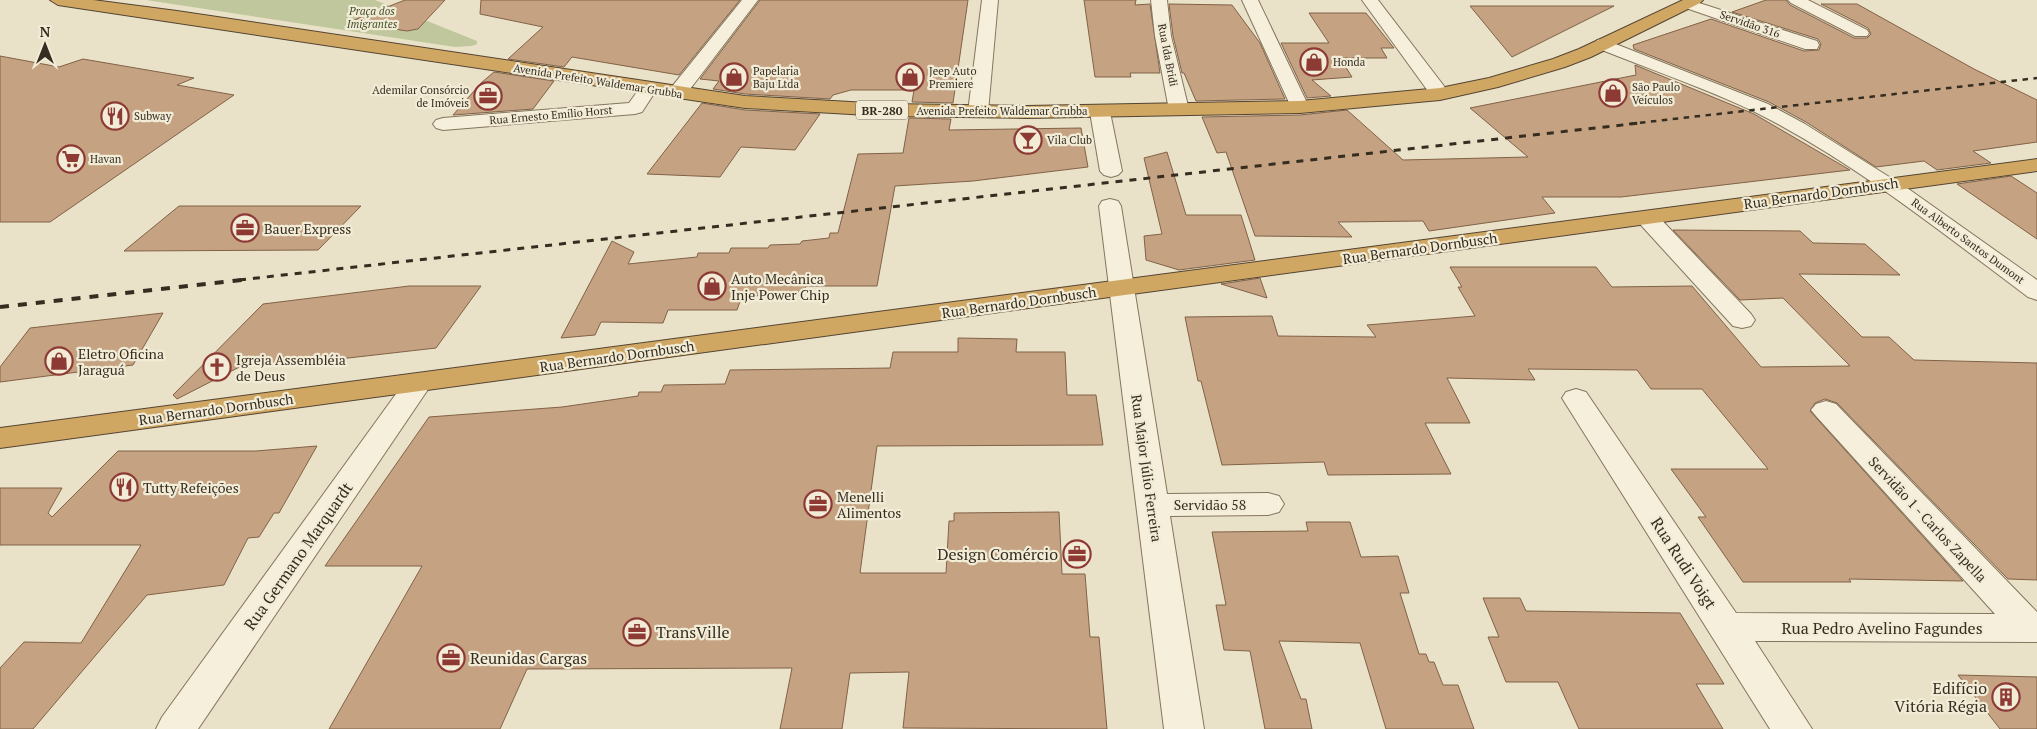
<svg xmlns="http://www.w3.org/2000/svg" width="2037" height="729" font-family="'PT Serif',serif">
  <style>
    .green { fill: #c0c79d }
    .building { fill: #c4a282; stroke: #816247 }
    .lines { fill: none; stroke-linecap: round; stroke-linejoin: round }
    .minor-casing { stroke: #84755f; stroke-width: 2 }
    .highway-casing { stroke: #534433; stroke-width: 2 }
    .minor { fill: #f6efdb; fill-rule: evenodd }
    .highway { fill: #d0a762; fill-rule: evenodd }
    .rail-far2 { stroke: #362d21; stroke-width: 2.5; stroke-dasharray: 5.5 5.5; stroke-linecap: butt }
    .rail-far1 { stroke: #362d21; stroke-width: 3; stroke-dasharray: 7 7; stroke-linecap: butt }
    .rail { stroke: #362d21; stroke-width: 4; stroke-dasharray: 9 9; stroke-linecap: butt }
    .labels { text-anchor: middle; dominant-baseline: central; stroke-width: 4.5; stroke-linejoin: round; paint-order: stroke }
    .far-park-label { font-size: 11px; font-style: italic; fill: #44512a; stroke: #f2ecd7 }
    .far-street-label { font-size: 11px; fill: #362d21; stroke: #f2ecd7 }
    .far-poi-label { font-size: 11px; fill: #362d21; stroke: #f2ecd7; text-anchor: start }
    .shield { fill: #f2ecd7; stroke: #6e6658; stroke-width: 1 }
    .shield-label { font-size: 12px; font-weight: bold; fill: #362d21 }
    .street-label { font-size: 14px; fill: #362d21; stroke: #f2ecd7 }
    .poi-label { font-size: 14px; fill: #362d21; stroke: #f2ecd7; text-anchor: start }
    .near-poi-label { font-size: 16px; fill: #362d21; stroke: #f2ecd7; text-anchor: end }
    .near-street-label { font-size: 16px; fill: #362d21; stroke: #f2ecd7 }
  </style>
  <rect width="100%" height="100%" fill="#eae2c8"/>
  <polygon class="green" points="146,0 375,0 472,39 477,41 477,44 472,46 455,47"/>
  <g class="building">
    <polygon points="405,0 445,0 418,29 407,31 349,22"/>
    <polygon points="481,0 740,0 679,75 572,57 564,67 508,59 543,27 480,14"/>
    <polygon points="760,0 968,0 953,103 912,102 914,90 851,90 833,95 830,99 745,94 713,89 719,81 700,79"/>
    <polygon points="1084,0 1136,0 1135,5 1150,4 1160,73 1130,73 1131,77 1095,77"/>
    <polygon points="1766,0 1786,0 1790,5 1854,38 1867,38 1871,34 1868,28 1821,4 1857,4 1974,69 2037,100 2037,142 1973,151 1991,163 1937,170 1924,161 1876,167 1806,122 1769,102 1634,49 1633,45 1711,19 1804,51 1819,50 1821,44 1818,39 1732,12"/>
    <polygon points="1169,4 1232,5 1260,43 1285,99 1196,101 1184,73 1182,73 1173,36"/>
    <polygon points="1470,6 1614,6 1512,57"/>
    <polygon points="1309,13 1366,13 1394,48 1381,48 1387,58 1340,58 1352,77 1312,80 1331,96 1307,98 1281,43 1329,43"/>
    <polygon points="0,56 59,67 83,59 194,78 177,85 234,95 50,222 0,222"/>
    <polygon points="1635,65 1754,114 1850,170 1621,197 1542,197 1555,213 1429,231 1423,221 1338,222 1352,237 1255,236 1226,152 1217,153 1202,117 1300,115 1347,110 1403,160 1528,157 1470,108 1636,75"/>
    <polygon points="494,72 554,81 533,109 453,115 481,83"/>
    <polygon points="702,103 745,110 820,114 795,150 741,147 720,177 647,174"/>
    <polygon points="909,118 951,119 949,130 1081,128 1088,167 973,181 895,186 877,286 806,286 803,295 742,296 737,310 668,310 663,323 601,322 595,335 561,338 612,241 634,252 628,264 697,257 698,253 729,253 731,248 768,248 770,245 800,244 802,241 829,238 830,233 838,233 858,154 903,153"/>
    <polygon points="1167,152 1186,215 1241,215 1255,260 1179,270 1146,260 1144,236 1162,234 1144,158"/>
    <polygon points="2011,176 2037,193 2037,239 1957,184"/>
    <polygon points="179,206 361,206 318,250 124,251"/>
    <polygon points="1673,230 1800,231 1813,243 1865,244 1900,275 1799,274 1862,337 1889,337 1914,360 2037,363 2037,580 2008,579 1837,403 1825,399 1815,403 1810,411 1963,581 1849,579 1851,582 1743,582 1698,517 1706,517 1671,469 1768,469 1702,389 1651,389 1637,370 1528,369 1535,380 1447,378 1470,423 1425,423 1451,474 1328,475 1324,462 1222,465 1201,381 1198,381 1185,317 1272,316 1278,336 1376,337 1367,325 1475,316 1458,287 1462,287 1450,267 1596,267 1612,287 1692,286 1761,367 1850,366 1783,298 1740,300"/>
    <polygon points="1260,278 1267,298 1221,284"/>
    <polygon points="409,286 481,286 436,348 278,366 259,357 177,399 173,395 263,304"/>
    <polygon points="163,313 133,365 0,382 0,367 30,328"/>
    <polygon points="958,338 1017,339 1016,352 1065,352 1067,395 1096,395 1103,445 877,446 860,573 946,573 949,521 954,521 954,513 1059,512 1062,574 1085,574 1090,637 1099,637 1107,729 903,728 909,672 850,673 842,729 780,729 792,668 527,669 500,729 329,729 422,566 325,566 429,417 562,407 638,396 639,392 661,392 664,385 725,384 730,370 890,368 893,352 958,352"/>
    <polygon points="317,446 279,513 274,513 259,537 248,538 224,585 147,595 33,729 0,729 0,668 24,642 81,643 141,545 0,545 0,488 62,488 48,513 52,517 118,451 256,451"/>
    <polygon points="1306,522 1350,522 1361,557 1398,556 1409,593 1400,593 1419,654 1426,654 1429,662 1434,662 1443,685 1458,685 1474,729 1386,729 1360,643 1279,641 1301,699 1306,699 1312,729 1265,729 1250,651 1224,650 1216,605 1226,605 1212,532 1308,531"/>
    <polygon points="1483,598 1520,598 1526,611 1680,613 1724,684 1696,684 1723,729 1579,729 1558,682 1506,682 1488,637 1499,637"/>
    <polygon points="1958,675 2037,677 2037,729 2000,729"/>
  </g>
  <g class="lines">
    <g class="minor-casing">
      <g id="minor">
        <polygon points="742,0 758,0 684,97 670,97 668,93 670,89"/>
        <polygon points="982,0 998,0 988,112 985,116 971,116 968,112"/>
        <polygon points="1151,0 1167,0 1171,36 1189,110 1186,114 1172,114 1169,110 1155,36"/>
        <polygon points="1242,0 1258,0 1309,107 1307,111 1293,111 1291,107"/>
        <polygon points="1362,0 1378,0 1447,90 1449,94 1447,98 1433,98"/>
        <polygon points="1788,0 1808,0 1867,30 1869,33 1867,36 1855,36 1791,3"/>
        <polygon points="1683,1 1693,1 1817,41 1819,45 1817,49 1805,49 1683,7 1680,4"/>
        <path d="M 1603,39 L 1768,104 L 1805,124 L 1910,190 L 2037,280 L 2037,300 L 2028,297 C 1941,232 1853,161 1755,112 C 1705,88 1649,69 1597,48 L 1595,44 L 1597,40 Z"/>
        <polygon points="648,84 654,85 657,89 642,112 635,114 443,130 436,128 433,124 436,120 443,118 629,103 642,85"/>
        <polygon points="1100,106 1107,108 1110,112 1122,171 1118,175 1111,177 1104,175 1100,171 1090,112 1093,108"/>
        <polygon points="1110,199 1118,201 1121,206 1167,494 1268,493 1279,496 1284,504 1279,512 1268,515 1170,516 1204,729 1164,729 1099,206 1102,201"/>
        <polygon points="1647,211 1655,213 1751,314 1755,320 1751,326 1742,328 1733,326 1639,223 1636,218 1639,213"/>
        <polygon points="419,374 429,376 433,382 198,729 156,729 162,717 409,376"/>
        <polygon points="1576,389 1586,392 1736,613 1995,614 1816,416 1811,410 1816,404 1826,401 1836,404 2037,612 2037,642 1755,641 1812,729 1770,729 1562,398 1566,392"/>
      </g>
    </g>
    <g class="highway-casing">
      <g id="highway">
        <polygon points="50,0 93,0 177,11 745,96 886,104 1027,106 1300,101 1440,88 1489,78 1553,59 1579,49 1683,0 1703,0 1700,3 1591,57 1565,67 1498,87 1440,100 1300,113 1027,118 886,116 745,108 58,5"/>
        <polygon points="2037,159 2037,171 0,448 0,428"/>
      </g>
    </g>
    <use href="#minor" class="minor"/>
    <use href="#highway" class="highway"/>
    <polyline class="rail-far2" points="1629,124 2037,78"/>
    <polyline class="rail-far1" points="239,280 1640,123"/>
    <polyline class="rail" points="0,307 250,279"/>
  </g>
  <defs>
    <g id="shop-ring" transform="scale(1.4375)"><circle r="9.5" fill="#f2ecd7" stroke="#8d3a35" stroke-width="1.5"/><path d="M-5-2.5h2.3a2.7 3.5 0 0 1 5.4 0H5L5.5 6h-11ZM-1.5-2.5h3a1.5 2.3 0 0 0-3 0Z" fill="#8d3a35"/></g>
    <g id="office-ring" transform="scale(1.4375)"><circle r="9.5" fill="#f2ecd7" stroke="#8d3a35" stroke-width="1.5"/><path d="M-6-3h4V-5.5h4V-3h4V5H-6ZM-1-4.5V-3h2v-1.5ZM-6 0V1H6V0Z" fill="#8d3a35"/></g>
    <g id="restaurant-ring" transform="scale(1.4375)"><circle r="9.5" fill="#f2ecd7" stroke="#8d3a35" stroke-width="1.5"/><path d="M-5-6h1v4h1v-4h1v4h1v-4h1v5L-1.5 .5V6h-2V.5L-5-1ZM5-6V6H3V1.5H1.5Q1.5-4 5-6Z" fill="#8d3a35"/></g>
    <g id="bar-ring" transform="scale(1.4375)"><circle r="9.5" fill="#f2ecd7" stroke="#8d3a35" stroke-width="1.5"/><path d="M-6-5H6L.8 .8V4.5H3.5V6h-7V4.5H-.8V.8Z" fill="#8d3a35"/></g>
    <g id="supermarket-ring" transform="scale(1.4375)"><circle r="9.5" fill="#f2ecd7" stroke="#8d3a35" stroke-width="1.5"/><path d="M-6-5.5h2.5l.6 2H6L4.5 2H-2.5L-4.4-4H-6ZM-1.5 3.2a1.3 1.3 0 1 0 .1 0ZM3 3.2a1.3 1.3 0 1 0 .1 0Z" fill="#8d3a35"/></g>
    <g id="church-ring" transform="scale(1.4375)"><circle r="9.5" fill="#f2ecd7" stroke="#8d3a35" stroke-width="1.5"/><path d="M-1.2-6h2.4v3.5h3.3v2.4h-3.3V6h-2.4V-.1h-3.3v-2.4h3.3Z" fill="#8d3a35"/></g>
    <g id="building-ring" transform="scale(1.4375)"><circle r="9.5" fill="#f2ecd7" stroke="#8d3a35" stroke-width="1.5"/><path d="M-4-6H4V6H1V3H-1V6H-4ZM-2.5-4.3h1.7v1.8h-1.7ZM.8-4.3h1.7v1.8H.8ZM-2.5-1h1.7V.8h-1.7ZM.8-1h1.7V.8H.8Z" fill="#8d3a35"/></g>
  </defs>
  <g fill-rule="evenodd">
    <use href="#shop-ring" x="1314" y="62"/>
    <use href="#shop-ring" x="734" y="77"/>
    <use href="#shop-ring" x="910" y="77"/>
    <use href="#shop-ring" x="1613" y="93"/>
    <use href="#office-ring" x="488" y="96"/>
    <use href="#restaurant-ring" x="115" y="116"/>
    <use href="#bar-ring" x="1028" y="140"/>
    <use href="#supermarket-ring" x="71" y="159"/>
    <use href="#office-ring" x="245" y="228"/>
    <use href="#shop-ring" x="712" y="286"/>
    <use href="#shop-ring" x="59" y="361"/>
    <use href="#church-ring" x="217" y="367"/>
    <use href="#restaurant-ring" x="124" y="487"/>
    <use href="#office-ring" x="818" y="504"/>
    <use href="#office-ring" x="1077" y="554"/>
    <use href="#office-ring" x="637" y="632"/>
    <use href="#office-ring" x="451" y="658"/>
    <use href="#building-ring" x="2006" y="697"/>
  </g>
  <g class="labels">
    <g class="far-park-label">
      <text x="372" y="11">Praça dos<tspan x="372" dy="13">Imigrantes</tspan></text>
    </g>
    <g class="far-street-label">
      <text transform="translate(1750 24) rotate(19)">Servidão 316</text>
      <text transform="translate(1168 55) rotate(79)">Rua Ida Bridi</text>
      <text transform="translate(598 81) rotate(9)">Avenida Prefeito Waldemar Grubba</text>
      <text x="1002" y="111">Avenida Prefeito Waldemar Grubba</text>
      <text transform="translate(551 115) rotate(-5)">Rua Ernesto Emílio Horst</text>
      <text transform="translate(1968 241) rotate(36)">Rua Alberto Santos Dumont</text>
    </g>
    <g class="far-poi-label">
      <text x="1333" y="62">Honda</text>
      <text x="753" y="71">Papelaria<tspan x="753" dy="13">Baju Ltda</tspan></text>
      <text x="929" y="71">Jeep Auto<tspan x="929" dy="13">Premiere</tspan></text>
      <text x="1632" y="87">São Paulo<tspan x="1632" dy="13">Veículos</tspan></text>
      <text x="469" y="90" text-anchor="end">Ademilar Consórcio<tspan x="469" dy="13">de Imóveis</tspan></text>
      <text x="134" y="116">Subway</text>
      <text x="1047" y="140">Vila Club</text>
      <text x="90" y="159">Havan</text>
    </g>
    <rect class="shield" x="856" y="100.5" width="52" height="19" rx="4"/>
    <g class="shield-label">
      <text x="882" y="110">BR-280</text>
    </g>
    <g class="street-label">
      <text transform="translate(1821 193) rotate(-8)">Rua Bernardo Dornbusch</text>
      <text transform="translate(1420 248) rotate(-8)">Rua Bernardo Dornbusch</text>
      <text transform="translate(1019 302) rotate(-8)">Rua Bernardo Dornbusch</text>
      <text transform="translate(617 356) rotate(-8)">Rua Bernardo Dornbusch</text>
      <text transform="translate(216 409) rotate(-8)">Rua Bernardo Dornbusch</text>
      <text transform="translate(1147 468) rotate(82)">Rua Major Júlio Ferreira</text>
      <text x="1210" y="504">Servidão 58</text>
      <text transform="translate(1928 519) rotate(47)">Servidão 1 - Carlos Zapella</text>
    </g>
    <g class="poi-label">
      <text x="264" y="228">Bauer Express</text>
      <text x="731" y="278">Auto Mecânica<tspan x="731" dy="16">Inje Power Chip</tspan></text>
      <text x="78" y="353">Eletro Oficina<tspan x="78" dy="16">Jaraguá</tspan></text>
      <text x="236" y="359">Igreja Assembléia<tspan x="236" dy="16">de Deus</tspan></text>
      <text x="143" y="487">Tutty Refeições</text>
      <text x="837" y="496">Menelli<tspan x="837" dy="16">Alimentos</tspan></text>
    </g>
    <g class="near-poi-label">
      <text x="1058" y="554">Design Comércio</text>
      <text x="656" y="632" text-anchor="start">TransVille</text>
      <text x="470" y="658" text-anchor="start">Reunidas Cargas</text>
      <text x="1987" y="688">Edifício<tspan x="1987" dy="18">Vitória Régia</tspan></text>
    </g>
    <g class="near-street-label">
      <text transform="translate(298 556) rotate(-55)">Rua Germano Marquardt</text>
      <text transform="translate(1684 563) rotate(57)">Rua Rudi Voigt</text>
      <text x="1882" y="628">Rua Pedro Avelino Fagundes</text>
    </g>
  </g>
  <g transform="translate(45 45)" stroke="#f2ecd7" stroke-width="4" paint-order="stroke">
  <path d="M0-4L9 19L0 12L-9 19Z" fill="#362d21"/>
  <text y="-8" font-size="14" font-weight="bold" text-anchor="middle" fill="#362d21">N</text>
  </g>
</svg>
